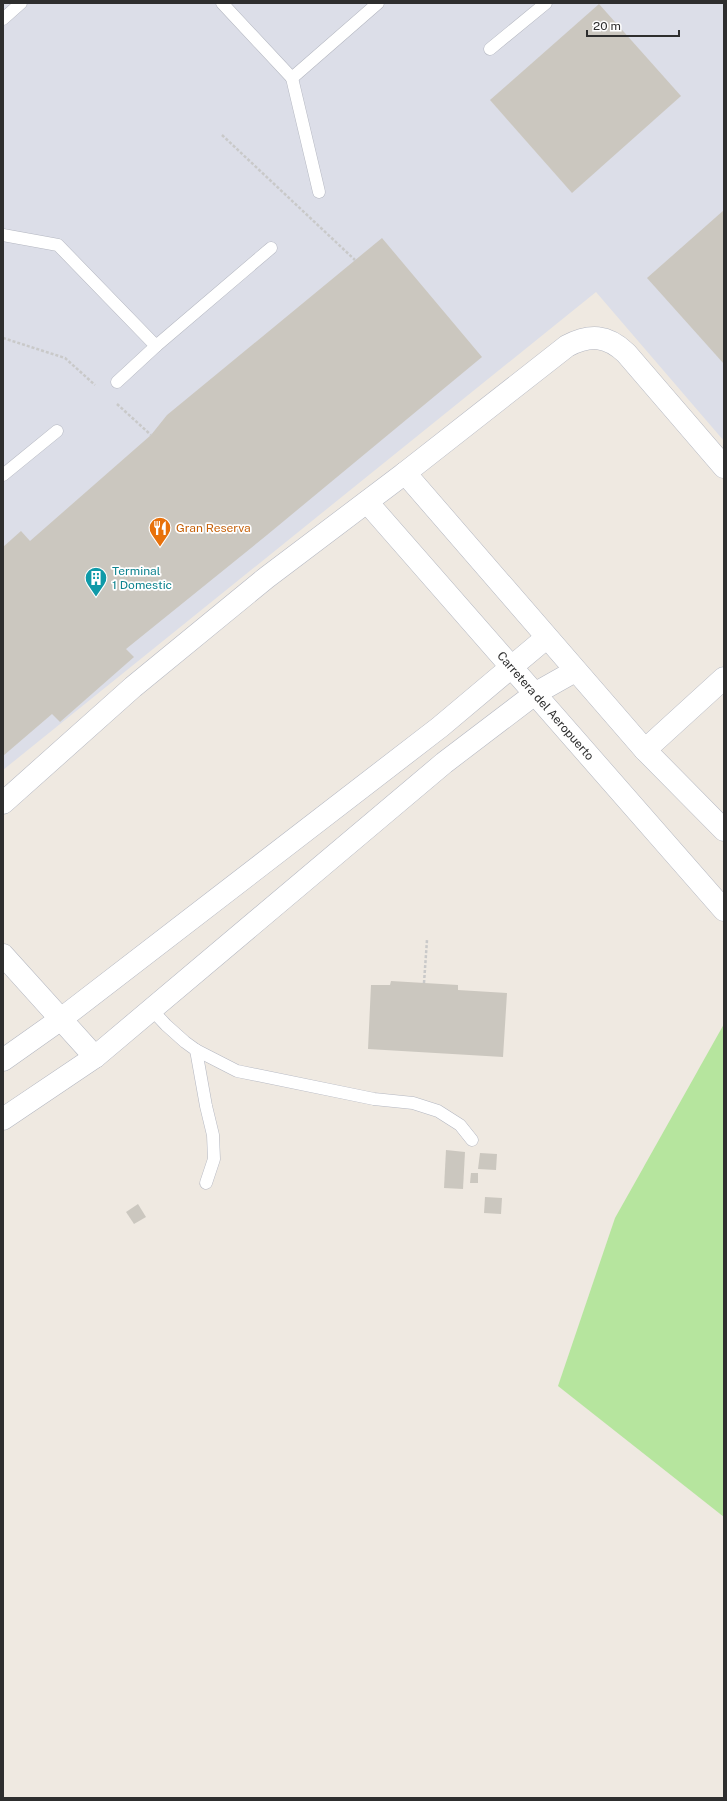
<svg xmlns="http://www.w3.org/2000/svg" width="727" height="1801" font-family="'Public Sans',sans-serif">
  <style>
    .airport { fill: #dcdee8 }
    .green { fill: #b6e59e }
    .building { fill: #cbc7bf }
    .lines { fill: none; stroke-linecap: round; stroke-linejoin: round }
    .service-casing { stroke: #b4b7c1; stroke-width: 13 }
    .minor-casing { stroke: #b4b7c1; stroke-width: 23 }
    .tertiary-casing { stroke: #b4b7c1; stroke-width: 23 }
    .path { stroke: #c9c9c9; stroke-width: 2.5; stroke-dasharray: 3 2; stroke-linecap: butt }
    .service { stroke: #fff; stroke-width: 12 }
    .minor { stroke: #fff; stroke-width: 22 }
    .tertiary { stroke: #fff; stroke-width: 22 }
    .labels { text-anchor: middle; dominant-baseline: central; stroke-width: 3.5; stroke-linejoin: round; paint-order: stroke }
    .food-label { font-size: 12px; fill: #c56008; stroke: #fff; text-anchor: start }
    .culture-label { font-size: 12px; fill: #0d838f; stroke: #fff; text-anchor: start }
    .street-label { font-size: 12px; fill: #2e2e2e; stroke: #fff }
  </style>
  <rect width="100%" height="100%" fill="#efe9e1"/>
  <polygon class="airport" points="3,3 724,3 724,441 596,292 3,770"/>
  <polygon class="green" points="724,1024 724,1517 558,1386 615,1218"/>
  <g class="building">
    <polygon points="599,4 681,96 572,193 490,100"/>
    <polygon points="724,210 724,364 647,278"/>
    <polygon points="382,238 482,357 267,535 126,649 134,657 60,722 52,714 3,756 3,547 21,531 30,541 151,435 167,415"/>
    <polygon points="391,981 458,985 458,990 507,993 503,1057 368,1049 371,985 390,985"/>
    <polygon points="446,1150 465,1152 463,1189 444,1188"/>
    <polygon points="480,1153 497,1154 496,1170 478,1169"/>
    <polygon points="471,1173 478,1173 478,1183 470,1183"/>
    <polygon points="485,1197 502,1198 501,1214 484,1213"/>
    <polygon points="138,1204 146,1217 134,1224 126,1212"/>
  </g>
  <g class="lines">
    <g class="service-casing">
      <g id="service">
        <polyline points="222,3 292,78 378,3"/>
        <polyline points="3,19 21,3"/>
        <polyline points="490,49 546,3"/>
        <polyline points="292,78 319,192"/>
        <polyline points="3,235 58,245 156,346 271,248"/>
        <polyline points="117,382 156,346"/>
        <polyline points="3,475 57,431"/>
        <polyline points="152,1010 166,1025 185,1042 196,1050 237,1071 374,1099 413,1103 438,1111 460,1125 472,1140"/>
        <polyline points="196,1050 206,1106 213,1135 214,1159 206,1183"/>
      </g>
    </g>
    <g class="minor-casing">
      <g id="minor">
        <path d="M 405,473 L 567,346 C 590,334 607,335 626,353 L 724,467"/>
        <polyline points="645,750 724,678"/>
      </g>
    </g>
    <g class="tertiary-casing">
      <g id="tertiary">
        <path id="s1" d="M 367,502 L 724,910"/>
        <polyline points="3,803 133,687 266,578 405,473 645,750 724,830"/>
        <polyline points="3,955 95,1057"/>
        <polyline points="3,1060 61,1019 440,727 546,638"/>
        <polyline points="3,1119 95,1057 444,763 536,693 575,671"/>
      </g>
    </g>
    <g class="path">
      <polyline points="222,135 355,260"/>
      <polyline points="3,338 65,358 95,385"/>
      <polyline points="117,404 151,435"/>
      <polyline points="424,983 427,940"/>
    </g>
    <use href="#service" class="service"/>
    <use href="#minor" class="minor"/>
    <use href="#tertiary" class="tertiary"/>
  </g>
  <defs>
    <g id="restaurant-pin" transform="scale(1.15)"><path d="M0 17L-7.5 6A9.5 9.5 0 1 1 7.5 6Z" fill="#e8710a" stroke="#fff"/><path d="M-5-6h1v4h1v-4h1v4h1v-4h1v5L-1.5 .5V6h-2V.5L-5-1ZM5-6V6H3V1.5H1.5Q1.5-4 5-6Z" fill="#fff"/></g>
    <g id="building-pin" transform="scale(1.15)"><path d="M0 17L-7.5 6A9.5 9.5 0 1 1 7.5 6Z" fill="#0f9aa8" stroke="#fff"/><path d="M-4-6H4V6H1V3H-1V6H-4ZM-2.5-4.3h1.7v1.8h-1.7ZM.8-4.3h1.7v1.8H.8ZM-2.5-1h1.7V.8h-1.7ZM.8-1h1.7V.8H.8Z" fill="#fff"/></g>
  </defs>
  <g fill-rule="evenodd">
    <use href="#restaurant-pin" x="160" y="528"/>
    <use href="#building-pin" x="96" y="578"/>
  </g>
  <g class="labels">
    <g class="food-label">
      <text x="176" y="528">Gran Reserva</text>
    </g>
    <g class="culture-label">
      <text x="112" y="571">Terminal<tspan x="112" dy="14">1 Domestic</tspan></text>
    </g>
    <g class="street-label">
      <text stroke="none"><textPath href="#s1" startOffset="271">Carretera del Aeropuerto</textPath></text>
    </g>
  </g>
  <rect width="727" height="1801" fill="none" stroke="#2e2e2e" stroke-width="8"/>
  <path d="M587 30v6h92v-6" fill="none" stroke="#2e2e2e" stroke-width="2"/>
  <text x="593" y="30" font-size="12" fill="#2e2e2e" stroke="#ffffff" stroke-width="3" paint-order="stroke">20 m</text>
</svg>
